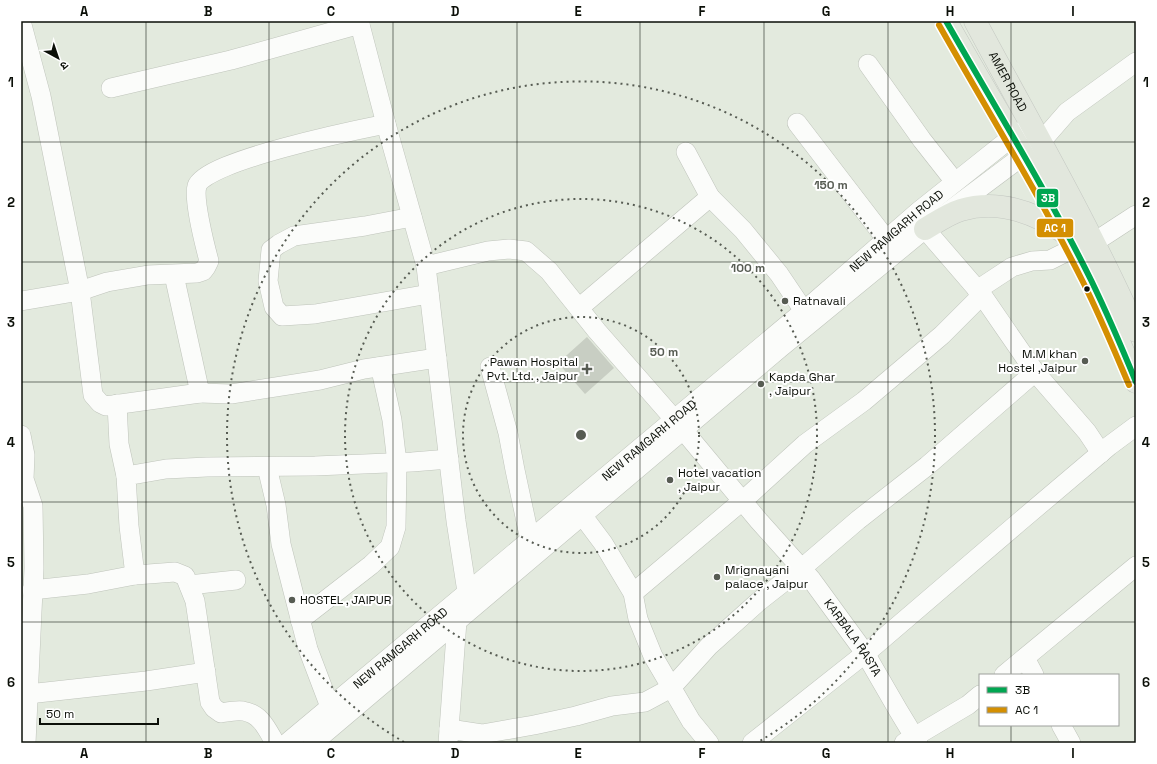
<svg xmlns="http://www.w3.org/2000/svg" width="1157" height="764" font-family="'Space Grotesk','Noto Sans Devanagari',sans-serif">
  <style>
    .building { fill: #c8cec3 }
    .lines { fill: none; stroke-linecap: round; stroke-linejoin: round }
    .minor-casing { stroke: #bfc4bb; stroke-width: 20 }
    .major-casing { stroke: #c4c8c2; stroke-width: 23 }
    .minor { stroke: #fbfcfa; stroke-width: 19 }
    .major { stroke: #e2e7dd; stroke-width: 22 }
    .bus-1-casing { stroke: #fff; stroke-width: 9 }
    .bus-2-casing { stroke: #fff; stroke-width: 9 }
    .bus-1 { stroke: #00a651; stroke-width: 6 }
    .bus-2 { stroke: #d48f01; stroke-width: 6 }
    .grid { fill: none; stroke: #0b0f08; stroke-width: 1; stroke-opacity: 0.55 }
    .ring { fill: none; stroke: #575c53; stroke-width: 2; stroke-dasharray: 2 4 }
    .bus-dot { fill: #0b0f08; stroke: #fff; stroke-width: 1.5 }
    .poi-dot { fill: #575c53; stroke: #fff; stroke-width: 1.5 }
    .labels { text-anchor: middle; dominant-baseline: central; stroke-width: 4; stroke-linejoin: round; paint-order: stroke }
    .street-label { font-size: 12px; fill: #0b0f08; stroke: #fff }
    .poi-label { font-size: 12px; fill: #0b0f08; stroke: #fff; text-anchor: start }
    .centre { fill: #575c53; stroke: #fff; stroke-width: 2 }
    .ring-label { font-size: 12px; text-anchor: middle; font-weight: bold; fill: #575c53; stroke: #fff; stroke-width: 4; stroke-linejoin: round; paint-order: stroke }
    .line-badge { stroke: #fff; stroke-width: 1.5 }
    .badge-label { font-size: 11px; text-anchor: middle; font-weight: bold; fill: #fff }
    .neatline { fill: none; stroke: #0b0f08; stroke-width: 1.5 }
    .grid-label { font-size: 13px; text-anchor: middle; font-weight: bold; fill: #0b0f08 }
  </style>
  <rect width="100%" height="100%" fill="#e3eade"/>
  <polygon class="building" points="587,337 614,368 585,394 558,363"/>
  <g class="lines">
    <g class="minor-casing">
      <g id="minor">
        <polyline points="21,21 41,96 80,291 93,395 100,403 106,406 200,393 174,275"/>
        <polyline points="359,21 386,124 426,266 456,521 467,592 457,621 448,743"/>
        <polyline points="868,64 922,140 955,182"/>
        <polyline points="111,88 231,60 360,24"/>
        <polyline points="797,123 886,239"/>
        <polyline points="710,197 743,230 779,274 804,311"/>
        <polyline points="412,217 365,226 294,236 279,244 271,250 268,281 274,307 282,316 315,314 429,294"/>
        <polyline points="925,229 982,295 1035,372 1087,432 1101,453"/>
        <polyline points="1093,243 1136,215"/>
        <path id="s1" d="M 426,266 L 488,251 L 509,249 L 526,251 L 549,271 L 597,331 L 674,419 L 759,521 L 811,579 L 865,653 L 898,710 L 918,743"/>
        <polyline points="977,290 1012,267 1032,261 1050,260 1074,248"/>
        <path d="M 21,301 L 80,291 L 107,282 L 148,275 L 197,273 L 203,271 L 206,267 L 209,261 C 205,246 193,199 197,186 C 205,161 356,130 386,124"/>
        <polyline points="579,308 710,197 686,152"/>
        <polyline points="490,367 508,433 515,470 530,540"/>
        <polyline points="200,393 231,394 320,380 364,369 437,358"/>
        <polyline points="117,404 119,444 126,476"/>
        <polyline points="21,435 25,455 24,479 33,506 34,568 26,743"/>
        <polyline points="267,467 276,505 281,544 294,595 308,649 330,707"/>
        <polyline points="582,515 603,543 633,593 638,619 653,656 691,721 709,743"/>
        <polyline points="189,585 236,580"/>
        <polyline points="32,590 88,584 135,575"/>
        <polyline points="633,593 748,496 805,444 864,401 942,335 982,295"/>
        <polyline points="300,620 371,565 390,547 396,527 397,463 392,420 383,379 381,370 378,367"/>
        <polyline points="1025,658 1034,675"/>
        <polyline points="1004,675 1136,566"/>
        <polyline points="28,694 146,681 206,672"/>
        <polyline points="1061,725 1071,743"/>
        <polyline points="449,729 482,734 534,725 576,716 612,706 645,702 671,688 709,646 758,602 809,562 858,520 927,466 1035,372"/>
        <path d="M 275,743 C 267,729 261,714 243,711 C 236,710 227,712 221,713 L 214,708 L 210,702 L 195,601 L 185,576 L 175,572 L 135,575 L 129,526 L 126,476 L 166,469 L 207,467 L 315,466 L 412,462 L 449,459"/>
        <path id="s2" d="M 287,743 L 804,311 L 919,211 L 1012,137 L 1025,129"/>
        <polyline points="313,743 780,348 925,229 1040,143 1067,112 1136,62"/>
        <polyline points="752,743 872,648 1018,523 1109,446 1136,426"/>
        <polyline points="904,743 968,705 980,695"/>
      </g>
    </g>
    <g class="major-casing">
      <g id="major">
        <path d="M 946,21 C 994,107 1047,191 1091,280 C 1107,313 1122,348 1136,382"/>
        <path id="s3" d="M 975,21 C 1030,124 1089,225 1136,331"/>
        <path d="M 925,229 C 937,222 948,214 961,210 C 999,199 1034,212 1065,233"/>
      </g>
    </g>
    <use href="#minor" class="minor"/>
    <use href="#major" class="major"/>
    <g class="bus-1-casing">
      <path id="bus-1" d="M 946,21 C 995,107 1047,191 1091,280 C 1107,313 1122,348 1136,382"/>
    </g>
    <g class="bus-2-casing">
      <path id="bus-2" d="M 939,25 C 987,110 1039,194 1083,282 C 1100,316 1114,350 1129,385"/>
    </g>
    <use href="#bus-1" class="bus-1"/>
    <use href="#bus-2" class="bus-2"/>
  </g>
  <path class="grid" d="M 146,21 L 146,743M 269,21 L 269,743M 393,21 L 393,743M 517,21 L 517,743M 640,21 L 640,743M 764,21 L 764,743M 888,21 L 888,743M 1011,21 L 1011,675M 21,142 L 1136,142M 21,262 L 1136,262M 21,382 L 1136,382M 21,502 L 1136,502M 21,622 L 1136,622M 1011,725 L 1011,743"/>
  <g class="ring">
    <circle cx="581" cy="435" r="118"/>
    <circle cx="581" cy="435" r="236"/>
    <path d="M404 742A354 354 0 1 1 758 742"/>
  </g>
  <circle class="bus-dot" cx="1087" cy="289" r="3.5"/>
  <g class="poi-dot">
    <circle cx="785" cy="301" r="4"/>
    <circle cx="1085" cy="361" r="4"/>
    <path d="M585 363h4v4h4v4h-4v4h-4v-4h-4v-4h4z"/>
    <circle cx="761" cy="384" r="4"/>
    <circle cx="670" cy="480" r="4"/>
    <circle cx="717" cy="577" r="4"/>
    <circle cx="292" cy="600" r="4"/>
  </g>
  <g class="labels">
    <g class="street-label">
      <text stroke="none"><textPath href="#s3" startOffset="69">AMER ROAD</textPath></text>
      <text stroke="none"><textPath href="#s2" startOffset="796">NEW RAMGARH ROAD</textPath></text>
      <text stroke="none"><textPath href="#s2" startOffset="472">NEW RAMGARH ROAD</textPath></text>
      <text stroke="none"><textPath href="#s1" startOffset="609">KARBALA RASTA</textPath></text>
      <text stroke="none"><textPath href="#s2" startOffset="148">NEW RAMGARH ROAD</textPath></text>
    </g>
    <g class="poi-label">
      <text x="793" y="301">Ratnavali</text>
      <text x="1077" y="354" text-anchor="end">M.M khan<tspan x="1077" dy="14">Hostel ,Jaipur</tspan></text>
      <text x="578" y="362" text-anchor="end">Pawan Hospital<tspan x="578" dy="14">Pvt. Ltd. , Jaipur</tspan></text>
      <text x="769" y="377">Kapda Ghar<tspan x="769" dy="14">, Jaipur</tspan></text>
      <text x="678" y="473">Hotel vacation<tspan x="678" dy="14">, Jaipur</tspan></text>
      <text x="725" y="570">Mrignayani<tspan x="725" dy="14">palace , Jaipur</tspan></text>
      <text x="300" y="600">HOSTEL , JAIPUR</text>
    </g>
  </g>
  <circle cx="581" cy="435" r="6" class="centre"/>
  <g class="ring-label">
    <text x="831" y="189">150 m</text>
    <text x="748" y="272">100 m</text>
    <text x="664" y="356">50 m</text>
  </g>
  <g class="line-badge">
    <rect x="1036" y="188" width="23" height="20" rx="4" fill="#00a651"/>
    <rect x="1036" y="218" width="38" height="20" rx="4" fill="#d48f01"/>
  </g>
  <g class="badge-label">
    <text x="1048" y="202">3B</text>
    <text x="1055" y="232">AC 1</text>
  </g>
  <rect width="1157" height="764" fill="none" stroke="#ffffff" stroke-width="44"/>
  <rect x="979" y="674" width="140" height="52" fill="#ffffff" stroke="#9d9f9c"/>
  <rect x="987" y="687" width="20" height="6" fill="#00a651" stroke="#9d9f9c"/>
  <text x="1015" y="694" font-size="12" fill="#0b0f08">3B</text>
  <rect x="987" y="707" width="20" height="6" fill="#d48f01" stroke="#9d9f9c"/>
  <text x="1015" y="714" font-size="12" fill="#0b0f08">AC 1</text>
  <g transform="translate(58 58) rotate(140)" stroke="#ffffff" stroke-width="3" paint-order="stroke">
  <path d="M0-3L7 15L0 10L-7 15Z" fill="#0b0f08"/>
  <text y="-6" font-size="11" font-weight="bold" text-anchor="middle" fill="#0b0f08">उ</text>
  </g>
  <path d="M40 718v6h118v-6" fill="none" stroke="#0b0f08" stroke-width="2"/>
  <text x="46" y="718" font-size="12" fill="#0b0f08" stroke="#ffffff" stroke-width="3" paint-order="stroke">50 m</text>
  <rect x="22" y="22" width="1113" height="720" class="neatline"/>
  <g class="grid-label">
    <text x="84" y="16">A</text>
    <text x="208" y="16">B</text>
    <text x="331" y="16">C</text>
    <text x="455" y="16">D</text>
    <text x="578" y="16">E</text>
    <text x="702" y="16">F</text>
    <text x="826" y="16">G</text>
    <text x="950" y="16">H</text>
    <text x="1073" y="16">I</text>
    <text x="11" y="87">1</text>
    <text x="1146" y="87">1</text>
    <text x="11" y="207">2</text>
    <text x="1146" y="207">2</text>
    <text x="11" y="327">3</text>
    <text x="1146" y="327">3</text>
    <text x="11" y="447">4</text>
    <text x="1146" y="447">4</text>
    <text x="11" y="567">5</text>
    <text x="1146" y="567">5</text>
    <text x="11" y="687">6</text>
    <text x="1146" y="687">6</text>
    <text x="84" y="758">A</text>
    <text x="208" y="758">B</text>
    <text x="331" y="758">C</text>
    <text x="455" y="758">D</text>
    <text x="578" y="758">E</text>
    <text x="702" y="758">F</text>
    <text x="826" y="758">G</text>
    <text x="950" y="758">H</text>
    <text x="1073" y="758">I</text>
  </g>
</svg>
